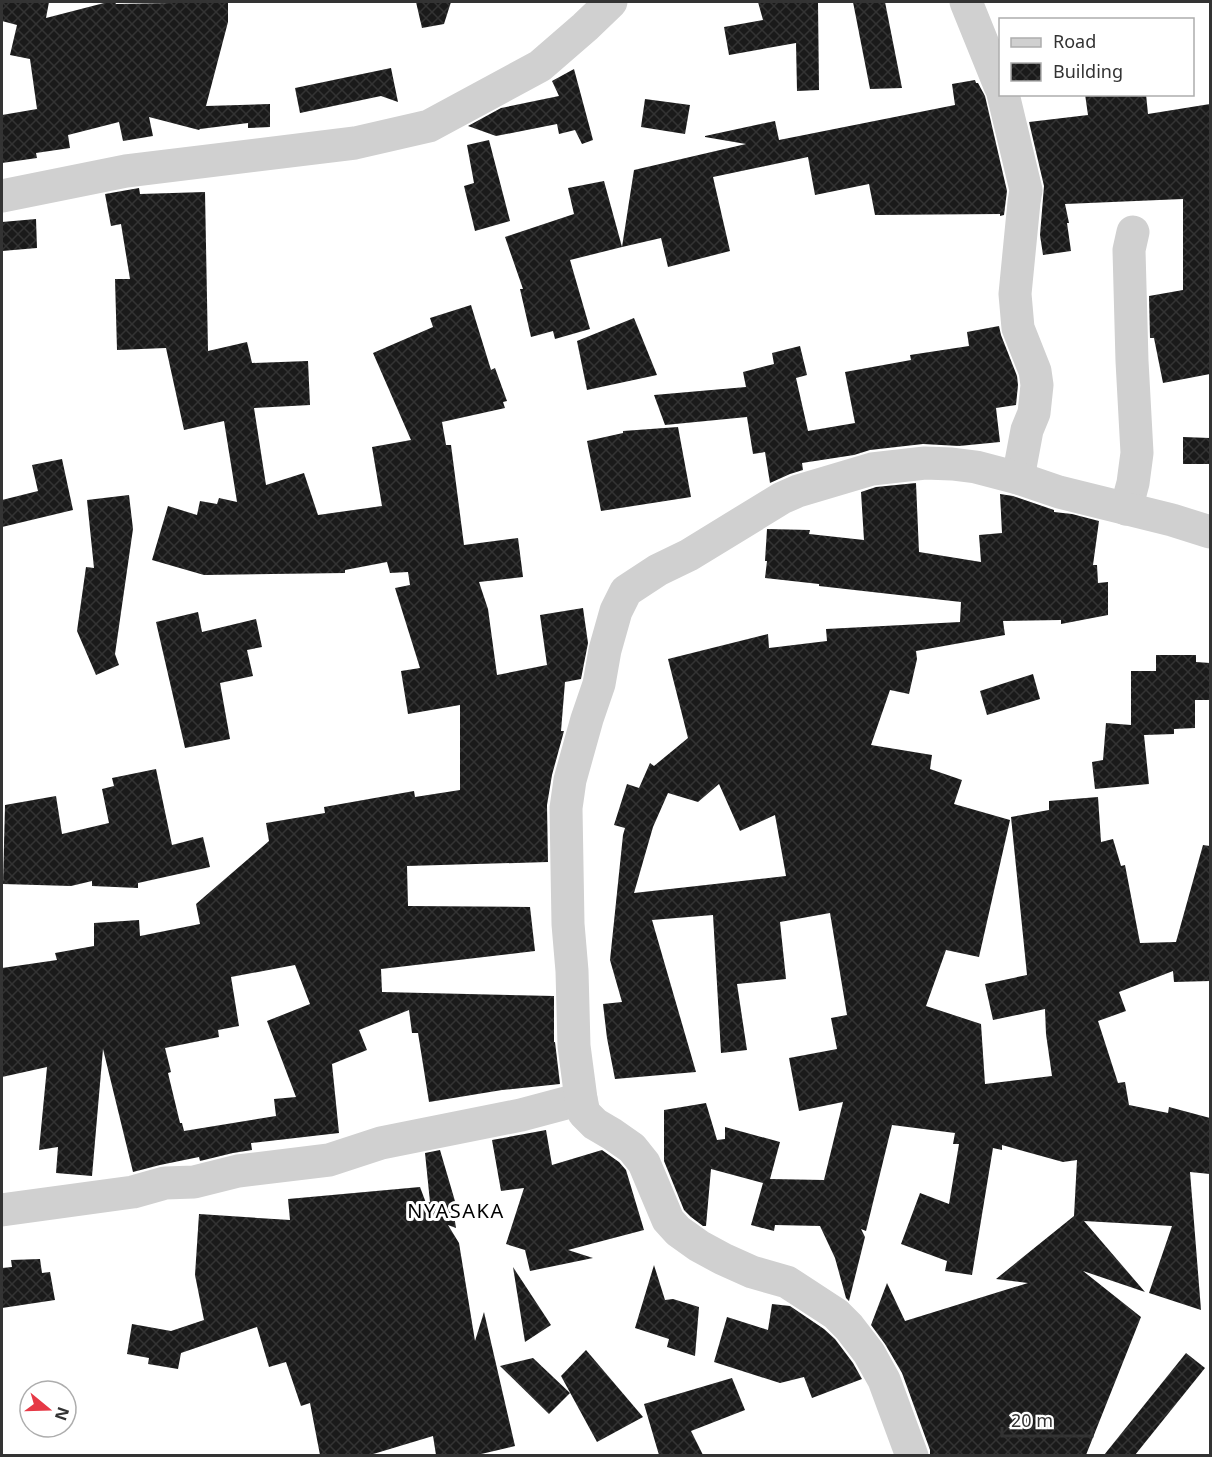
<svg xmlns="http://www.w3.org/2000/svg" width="1212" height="1457" font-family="'Noto Sans',sans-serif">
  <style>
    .building { fill: url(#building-cross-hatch); fill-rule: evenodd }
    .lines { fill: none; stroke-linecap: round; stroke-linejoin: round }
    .minor { stroke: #d0d0d0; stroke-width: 33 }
    .labels { text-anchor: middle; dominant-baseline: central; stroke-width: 6; stroke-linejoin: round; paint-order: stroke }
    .quarter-label { font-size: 20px; letter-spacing: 1.5px; fill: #000; stroke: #fff }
  </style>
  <defs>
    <pattern id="building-cross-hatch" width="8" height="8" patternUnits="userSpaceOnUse" patternTransform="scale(1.5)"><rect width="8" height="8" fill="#1a1a1a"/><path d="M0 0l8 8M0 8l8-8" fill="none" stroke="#333"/></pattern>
  </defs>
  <rect width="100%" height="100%" fill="#fff"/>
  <g class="building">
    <polygon points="2,2 49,2 46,18 108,2 115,2 116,4 228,2 228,22 206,106 270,104 270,127 248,128 248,123 200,129 199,130 149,117 153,136 123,141 119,122 68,135 70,148 36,153 37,158 2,163 2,115 37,109 30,59 10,55 17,25 2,21"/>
    <polygon points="416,2 451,2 444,24 422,28"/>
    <polygon points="758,2 818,2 819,90 797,91 796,43 729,55 724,27 763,20"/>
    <polygon points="853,2 885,2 902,88 870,89"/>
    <polygon points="391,68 398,102 381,96 300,113 295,88"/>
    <polygon points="574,69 593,140 582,144 575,130 559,134 557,124 496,136 468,126 501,108 559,96 552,81"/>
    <polygon points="975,80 976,83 978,83 985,96 1007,191 1004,215 1000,216 1000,214 875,215 869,184 815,195 808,157 713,177 730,251 668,267 661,238 622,247 634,170 746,144 705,137 705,136 775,121 779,140 955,105 952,84"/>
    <polygon points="1085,94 1146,94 1148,114 1210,104 1210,374 1163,383 1154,338 1150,338 1149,296 1183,290 1183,199 1065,204 1069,223 1067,223 1071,251 1043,255 1040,235 1044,186 1029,122 1088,115"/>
    <polygon points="645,99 690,105 685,134 641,127"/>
    <polygon points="489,140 510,221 475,231 464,186 474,183 467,145"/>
    <polygon points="604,181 622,247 570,260 590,329 555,339 553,331 531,337 520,289 523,289 505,237 574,214 568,188"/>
    <path d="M 139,188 L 140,194 L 205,192 L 208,351 L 247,342 L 252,363 L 308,361 L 310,405 L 254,408 L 266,485 L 304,473 L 318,515 L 382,506 L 372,447 L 411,440 L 373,353 L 433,327 L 430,318 L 471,305 L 491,370 L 495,368 L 507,401 L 503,402 L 505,408 L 442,422 L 446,445 L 451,445 L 464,545 L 518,538 L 523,577 L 479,582 L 488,609 L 497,675 L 547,665 L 540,615 L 583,608 L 588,643 L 581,679 L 565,682 L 561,731 L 564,731 L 552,775 L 547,805 L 548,862 L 407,866 L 408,906 L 530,907 L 535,951 L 381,969 L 382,992 L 554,996 L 554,1042 L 555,1042 L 560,1084 L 502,1090 L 429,1102 L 418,1033 L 412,1033 L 409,1010 L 359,1030 L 367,1050 L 332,1064 L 339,1133 L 251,1143 L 252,1150 L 233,1153 L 200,1161 L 199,1157 L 160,1165 L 133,1172 L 103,1049 L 92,1176 L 56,1173 L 58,1147 L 39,1150 L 47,1067 L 2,1077 L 2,968 L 57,960 L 55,953 L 94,946 L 94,923 L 139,920 L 140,936 L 200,924 L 196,904 L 269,841 L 266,823 L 325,813 L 324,807 L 414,791 L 415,797 L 460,790 L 460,705 L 408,714 L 401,671 L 420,668 L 395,588 L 410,585 L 408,572 L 390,573 L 387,562 L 345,570 L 345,573 L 204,575 L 152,560 L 168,506 L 197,515 L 200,501 L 217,504 L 219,498 L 237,502 L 224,421 L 184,430 L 166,348 L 117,350 L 115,279 L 130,279 L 121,224 L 111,226 L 105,194 ZM 295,965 L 310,1004 L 267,1021 L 296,1097 L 274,1099 L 276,1116 L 184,1131 L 182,1123 L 180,1123 L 168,1073 L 171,1072 L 165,1048 L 219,1037 L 218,1030 L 239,1026 L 231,977 Z"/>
    <polygon points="36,219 37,248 2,251 2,222"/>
    <polygon points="634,318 657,375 587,390 577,341"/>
    <polygon points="999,326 1001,335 1017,376 1018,385 1016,405 996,408 1000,442 959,446 923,444 870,450 854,455 802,463 803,470 790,474 770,483 765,452 753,454 747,417 665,425 654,395 746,387 743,372 774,364 772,353 800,346 807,375 796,378 808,431 855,423 845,372 911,360 910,355 969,346 967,332"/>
    <polygon points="678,427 691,497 601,511 587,441 623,433 623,431"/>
    <polygon points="1183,437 1210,438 1210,464 1183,464"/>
    <polygon points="62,459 73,510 2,527 2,500 38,491 32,465"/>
    <path d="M 916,483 L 919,552 L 981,562 L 979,535 L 1002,533 L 1000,494 L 1013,496 L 1054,510 L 1054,512 L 1072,514 L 1099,521 L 1093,565 L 1097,565 L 1098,583 L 1108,582 L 1108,615 L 1061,624 L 1061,620 L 1003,621 L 1005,635 L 916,651 L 917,659 L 909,694 L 890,690 L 871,745 L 932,755 L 930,769 L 962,780 L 954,804 L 1010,820 L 979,957 L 946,950 L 926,1006 L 981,1024 L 985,1084 L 1052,1076 L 1046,1034 L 1045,1009 L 993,1020 L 985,984 L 1027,975 L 1011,817 L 1049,810 L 1049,801 L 1098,797 L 1101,842 L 1113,839 L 1121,866 L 1125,865 L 1140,943 L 1176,942 L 1203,845 L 1210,846 L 1210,981 L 1174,982 L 1173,971 L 1119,992 L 1126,1011 L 1098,1021 L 1118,1083 L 1125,1082 L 1129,1105 L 1168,1113 L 1169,1107 L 1210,1118 L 1210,1174 L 1190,1172 L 1201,1310 L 1149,1293 L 1172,1226 L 1084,1221 L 1145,1292 L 1083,1271 L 1141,1317 L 1086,1455 L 930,1455 L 930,1450 L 902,1373 L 885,1344 L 871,1325 L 887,1283 L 905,1321 L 1028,1283 L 996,1279 L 1074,1216 L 1077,1160 L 1063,1162 L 1002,1145 L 1002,1150 L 993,1148 L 972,1275 L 945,1271 L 947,1261 L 901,1244 L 920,1193 L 949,1204 L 959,1144 L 953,1144 L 955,1133 L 892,1125 L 866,1231 L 861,1229 L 865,1237 L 849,1301 L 846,1298 L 835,1258 L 820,1226 L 775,1225 L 774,1231 L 751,1225 L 763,1183 L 711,1169 L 706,1226 L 703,1226 L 691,1217 L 684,1210 L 664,1161 L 664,1110 L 706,1103 L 717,1140 L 725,1139 L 725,1127 L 780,1142 L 770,1179 L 824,1180 L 843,1102 L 799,1111 L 789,1058 L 837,1049 L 831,1018 L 847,1015 L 830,913 L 780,922 L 786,979 L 737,984 L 747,1050 L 721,1053 L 713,915 L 652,920 L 696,1072 L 615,1079 L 607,1038 L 603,1004 L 622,1002 L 610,960 L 623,835 L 625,828 L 614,825 L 627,784 L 639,788 L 650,763 L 654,766 L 688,738 L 668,659 L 768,634 L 769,648 L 827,641 L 826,629 L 960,622 L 961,602 L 819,586 L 819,584 L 765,578 L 767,561 L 765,561 L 767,529 L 810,530 L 809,534 L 864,540 L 861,492 L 876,487 ZM 719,784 L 740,831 L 775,815 L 786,876 L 634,893 L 653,827 L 668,793 L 698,802 Z"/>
    <polygon points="129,495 133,529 115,654 119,665 96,675 77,631 86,567 94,568 87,500"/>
    <polygon points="198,612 202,632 256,619 262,647 247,650 253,676 220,683 230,739 185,748 156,622"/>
    <polygon points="1156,655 1196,655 1196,662 1210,663 1210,700 1195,700 1195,728 1174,729 1174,734 1144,735 1149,784 1095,789 1092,762 1103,760 1106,723 1131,725 1131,671 1156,671"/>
    <polygon points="1033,674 1040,699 987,715 980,691"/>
    <polygon points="156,769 172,845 203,837 210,867 138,883 138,888 92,886 92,881 71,886 3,884 5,805 56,796 62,834 109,823 102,789 114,786 112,778"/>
    <polygon points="546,1130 552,1165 602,1150 619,1162 626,1170 644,1230 568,1250 593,1258 530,1271 525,1250 506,1244 524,1188 501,1191 492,1140"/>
    <polygon points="440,1150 457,1208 453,1209 456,1228 448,1225 459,1243 475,1341 484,1312 515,1446 477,1455 436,1455 433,1436 370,1455 320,1455 310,1403 301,1406 286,1362 269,1367 257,1327 181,1353 178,1369 148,1364 149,1358 127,1354 132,1324 171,1331 204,1320 195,1275 199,1214 290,1220 288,1199 420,1187 426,1203 430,1202 425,1153"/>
    <polygon points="40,1259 42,1273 50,1272 55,1300 2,1308 2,1268 12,1267 11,1260"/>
    <polygon points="654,1265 665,1300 673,1299 699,1307 695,1356 667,1347 669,1339 635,1328"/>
    <polygon points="513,1267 551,1325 525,1342"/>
    <polygon points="772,1304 790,1306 824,1329 835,1339 853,1363 862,1379 812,1398 804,1377 780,1383 714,1362 727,1317 768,1330"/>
    <polygon points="586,1350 643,1417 597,1442 561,1376"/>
    <polygon points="1186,1353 1205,1368 1135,1455 1104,1455"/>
    <polygon points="533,1358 570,1393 549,1414 500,1366"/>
    <polygon points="732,1378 745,1410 691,1431 703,1455 659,1455 644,1404"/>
  </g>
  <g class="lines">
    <g class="minor">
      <polyline points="966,2 1000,86"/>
      <polyline points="1003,94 1026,190 1024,202 1015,294 1018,328 1035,371 1037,385 1034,413 1027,430 1018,478"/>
      <polyline points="2,196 126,171 355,143 429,126 540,66 585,27 611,2"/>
      <polyline points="1126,509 1133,483 1137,453 1132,361 1129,250 1133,232"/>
      <polyline points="2,1210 133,1192 165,1183 194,1182 238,1171 329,1160 381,1143 521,1115 581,1099"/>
      <polyline points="912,1456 884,1380 869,1353 849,1327 836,1314 787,1282 752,1272 723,1259 699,1246 678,1231 668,1220 644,1163 632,1148 612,1134 595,1124 584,1113 581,1099 574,1046 572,971 568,924 566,808 570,780 587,719 599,684 605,650 616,611 626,591 658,570 689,555 782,498 798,491 872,469 925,463 952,464 976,467 1018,478 1059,492 1172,520 1210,532"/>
    </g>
  </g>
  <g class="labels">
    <g class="quarter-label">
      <text x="456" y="1210">NYASAKA</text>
    </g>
  </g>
  <rect width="1212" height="1457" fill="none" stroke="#333333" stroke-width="6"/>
  <rect x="999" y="18" width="195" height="78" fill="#ffffff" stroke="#adadad" stroke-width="1.5"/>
  <rect x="1011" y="38" width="30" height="9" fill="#d0d0d0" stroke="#adadad" stroke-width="1.5"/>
  <text x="1053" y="48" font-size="18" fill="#333333">Road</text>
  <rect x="1011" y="63" width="30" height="18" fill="url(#building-cross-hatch)" stroke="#adadad" stroke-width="1.5"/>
  <text x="1053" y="78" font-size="18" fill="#333333">Building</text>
  <g transform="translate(48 1409) rotate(109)"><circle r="28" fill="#ffffff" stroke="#adadad" stroke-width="1.5"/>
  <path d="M0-4.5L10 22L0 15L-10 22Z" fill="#e63946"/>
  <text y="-9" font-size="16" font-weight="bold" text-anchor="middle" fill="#333333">N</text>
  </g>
  <path d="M1002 1427v9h90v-9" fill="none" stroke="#333333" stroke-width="3"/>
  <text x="1011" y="1427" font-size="18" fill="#333333" stroke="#ffffff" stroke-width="4.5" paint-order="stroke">20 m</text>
</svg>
